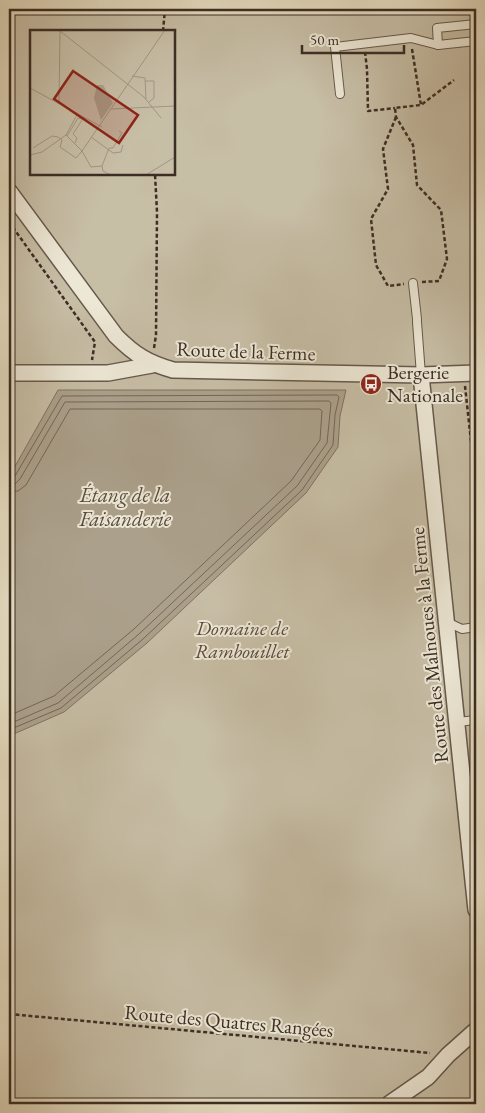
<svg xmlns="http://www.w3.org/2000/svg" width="485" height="1113" font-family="'EB Garamond',serif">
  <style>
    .green { fill: #c7bea6; stroke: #827666; fill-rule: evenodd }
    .water { fill: #aba08b; stroke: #7f7262 }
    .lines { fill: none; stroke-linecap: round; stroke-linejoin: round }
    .shore { stroke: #746658; stroke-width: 1 }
    .lane-casing { stroke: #66594c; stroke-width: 10 }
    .street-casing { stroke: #66594c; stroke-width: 18 }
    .path { stroke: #3c2d25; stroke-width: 2.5; stroke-dasharray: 4 2.5; stroke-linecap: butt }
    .lane { stroke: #ede8d6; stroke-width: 8 }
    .street { stroke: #ede8d6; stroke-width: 15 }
    .labels { text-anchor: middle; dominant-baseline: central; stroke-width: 4; stroke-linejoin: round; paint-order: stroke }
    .street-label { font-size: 20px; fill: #3c2d25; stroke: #ede8d6 }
    .poi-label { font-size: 20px; fill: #3c2d25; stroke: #ede8d6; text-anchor: start }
    .park-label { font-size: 20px; font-style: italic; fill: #584a3f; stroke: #ede8d6 }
    .water-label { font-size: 21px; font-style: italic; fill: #584a3e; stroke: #ede8d6 }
    .inset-road { fill: none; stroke: #a19682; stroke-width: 1 }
    .view { fill: #8f2418; fill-opacity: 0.15; stroke: #8f2418; stroke-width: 2.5 }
    .inset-edge { fill: none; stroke: #3c2d25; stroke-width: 2.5 }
  </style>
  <rect width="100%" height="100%" fill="#e4dcc0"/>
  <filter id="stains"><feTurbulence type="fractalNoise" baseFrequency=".004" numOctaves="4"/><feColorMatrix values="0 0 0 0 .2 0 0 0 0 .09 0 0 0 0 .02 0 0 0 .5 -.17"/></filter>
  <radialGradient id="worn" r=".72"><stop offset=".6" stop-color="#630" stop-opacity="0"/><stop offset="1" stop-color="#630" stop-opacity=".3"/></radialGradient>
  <path class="green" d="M 9,9 L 476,9 L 476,1104 L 9,1104 ZM 31,31 L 174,31 L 174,174 L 31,174 Z"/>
  <polygon class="water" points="58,390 346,390 340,416 338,447 306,493 147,643 64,712 16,733 9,731 9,477"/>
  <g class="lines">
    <g class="shore">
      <polyline points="9,479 15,476 62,396 337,395 339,397 335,415 333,445 302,490 143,639 61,708 16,727 9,726"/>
      <polyline points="9,485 15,484 20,479 65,402 329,401 331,403 327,443 297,486 139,634 58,703 16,721 9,720"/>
      <polyline points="9,492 18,491 26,485 70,409 320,409 322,411 320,440 291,481 134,629 54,696 15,713 9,713"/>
    </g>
    <g class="lane-casing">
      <g id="lane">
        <polyline points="438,45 437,28 476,24"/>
        <polyline points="340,94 335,47 411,38 438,45 476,41"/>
        <polyline points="413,283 417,319"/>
        <polyline points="417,322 421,375"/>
        <polyline points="447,622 462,629 476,627"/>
        <polyline points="457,722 476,720"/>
      </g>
    </g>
    <g class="street-casing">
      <g id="street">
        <path d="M 9,191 L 116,336 C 135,355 148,363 173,370 L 421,375 L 476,373"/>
        <polyline points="9,373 108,373 152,365"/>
        <polyline points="421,375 476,910"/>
        <polyline points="389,1104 428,1077 448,1055 476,1030"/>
      </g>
    </g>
    <g class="path">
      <polyline points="163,31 165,9"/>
      <polyline points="412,49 421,105"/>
      <polyline points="365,52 367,69 368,111 395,108"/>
      <polyline points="396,117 383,149 388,189 371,219 376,265 388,286 404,284"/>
      <polyline points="9,222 95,342 92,360"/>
      <polyline points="422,282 439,281 447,259 441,210 417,185 413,145 396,117 395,108 421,105 454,80"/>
      <polyline points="154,348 156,335 157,212 155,174"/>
      <polyline points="465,386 476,487"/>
      <polyline points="470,425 476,425"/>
      <polyline points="9,1014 430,1053"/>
    </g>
    <use href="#lane" class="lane"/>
    <use href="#street" class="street"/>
  </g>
  <defs>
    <g id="bus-disc" transform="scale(1.125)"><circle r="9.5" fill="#8f2418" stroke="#ede8d6"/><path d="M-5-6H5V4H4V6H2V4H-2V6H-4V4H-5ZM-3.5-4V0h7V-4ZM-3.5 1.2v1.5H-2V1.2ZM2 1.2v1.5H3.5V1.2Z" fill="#fff"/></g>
  </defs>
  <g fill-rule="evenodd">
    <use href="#bus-disc" x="371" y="384"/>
  </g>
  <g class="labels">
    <g class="street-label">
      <text transform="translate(246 351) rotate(2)">Route de la Ferme</text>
      <text transform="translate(429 645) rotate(-96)">Route des Malnoues à la Ferme</text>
      <text transform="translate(229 1021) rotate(5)">Route des Quatres Rangées</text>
    </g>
    <g class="poi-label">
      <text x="387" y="372">Bergerie<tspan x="387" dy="23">Nationale</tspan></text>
    </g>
    <g class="park-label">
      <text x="242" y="628">Domaine de<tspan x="242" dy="23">Rambouillet</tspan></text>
    </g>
    <g class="water-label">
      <text x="125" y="494">Étang de la<tspan x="125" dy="24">Faisanderie</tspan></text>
    </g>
  </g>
  <g transform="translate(30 30)">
    <rect width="145" height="145" fill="#e4dcc0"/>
    <path d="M 0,0 L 145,0 L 145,145 L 0,145 Z" fill="#c7bea6"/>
    <path d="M 67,55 L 73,55 L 83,73 L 71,90 L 64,68 Z" fill="#aba08b"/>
    <path class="inset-road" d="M 30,1 L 114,67 L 131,88M 102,46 L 115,48 L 116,69M 115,51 L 124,51 L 124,68 L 119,72M 0,58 L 72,97M 29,73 L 30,1M 81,79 L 145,76M 37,106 L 48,88 L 52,89M 61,107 L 83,123 L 91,122 L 93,115M 45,113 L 47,108 L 43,104 L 54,87M 3,118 L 22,106 L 28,107 L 32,110 L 30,117 L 46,128 L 52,121 L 36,105M 0,125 L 12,122 L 36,105 L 48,83M 72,136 L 61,137 L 52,121 L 135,0M 81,145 L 73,141 L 72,136 L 79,118 L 83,118 L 92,103 L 89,101M 116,145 L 145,127"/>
    <path class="view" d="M 43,41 L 108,85 L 89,113 L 24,69 Z"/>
    <rect width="145" height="145" class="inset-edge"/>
  </g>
  <rect width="485" height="1113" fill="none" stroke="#e4dcc0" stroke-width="30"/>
  <rect x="10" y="10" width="465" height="1093" fill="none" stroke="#3c2d25" stroke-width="2.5"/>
  <rect x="15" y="15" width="455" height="1083" fill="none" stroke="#3c2d25"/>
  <path d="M302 45v8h102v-8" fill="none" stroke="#3c2d25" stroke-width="2.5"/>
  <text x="310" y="45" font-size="15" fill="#3c2d25" stroke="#ede8d6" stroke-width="4" paint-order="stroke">50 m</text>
  <rect width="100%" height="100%" filter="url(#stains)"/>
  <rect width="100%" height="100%" fill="url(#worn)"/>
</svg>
